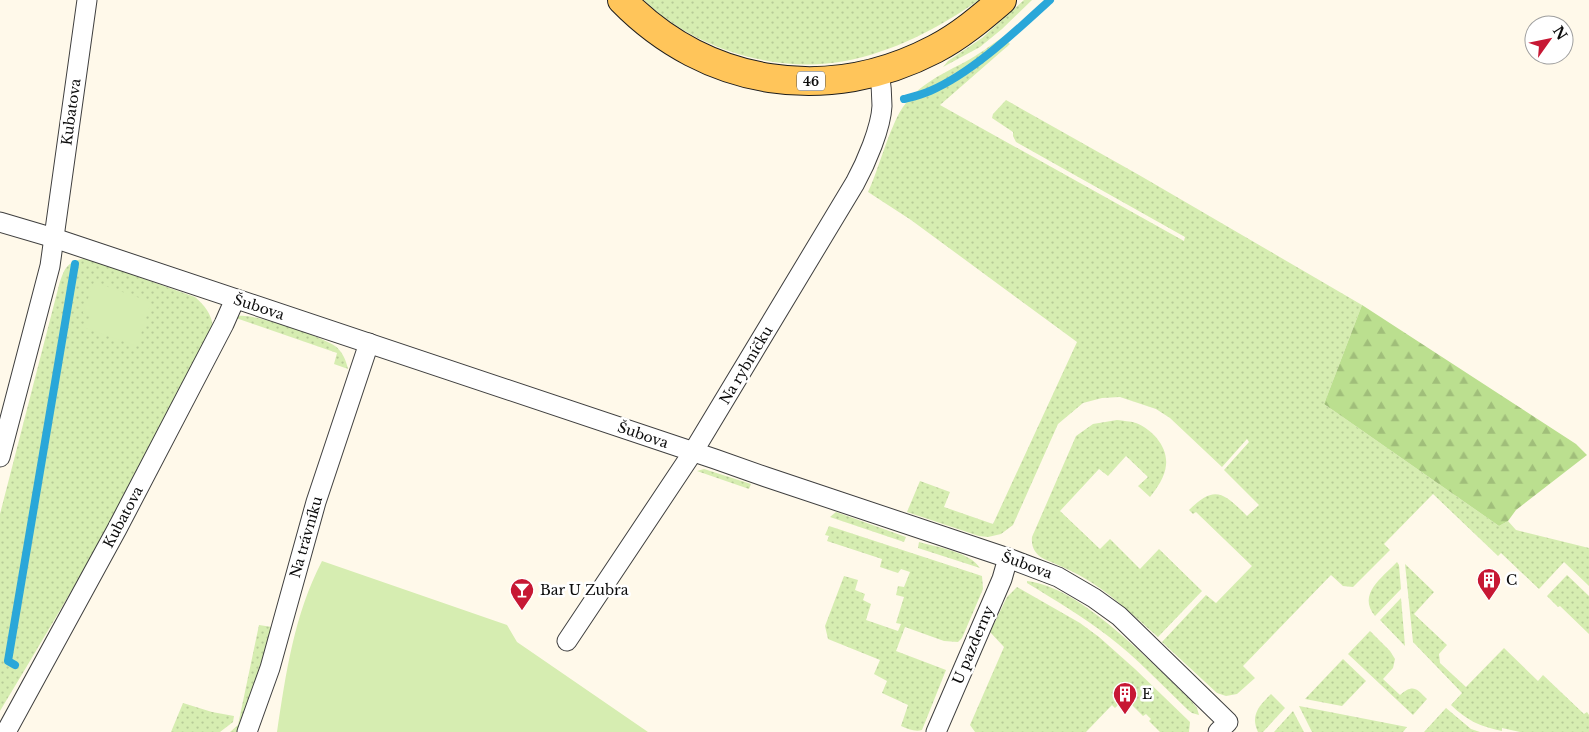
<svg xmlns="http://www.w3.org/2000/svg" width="1589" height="732" font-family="'Libre Baskerville',serif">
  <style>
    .grass { fill: url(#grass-dots) }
    .forest { fill: url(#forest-firs) }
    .park { fill: #d6edb1 }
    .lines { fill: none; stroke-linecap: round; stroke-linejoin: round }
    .stream { stroke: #2aa7d9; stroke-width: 8 }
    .minor-casing { stroke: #3f3f3f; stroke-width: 21 }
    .primary-casing { stroke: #1d1d1d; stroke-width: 30 }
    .minor { stroke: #fff; stroke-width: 19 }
    .primary { stroke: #ffc55a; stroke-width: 28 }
    .labels { text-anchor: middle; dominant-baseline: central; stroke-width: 5; stroke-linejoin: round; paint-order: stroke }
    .shield { fill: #fff; stroke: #555; stroke-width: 1 }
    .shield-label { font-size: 12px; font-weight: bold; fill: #0c0c0c }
    .street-label { font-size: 14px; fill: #0c0c0c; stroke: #fff }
    .poi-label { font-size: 14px; fill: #0c0c0c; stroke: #fff; text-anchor: start }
  </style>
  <defs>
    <pattern id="grass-dots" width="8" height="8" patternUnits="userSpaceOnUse" patternTransform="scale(1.25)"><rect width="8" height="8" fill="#d6edb1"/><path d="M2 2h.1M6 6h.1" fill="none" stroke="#b6ca97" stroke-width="1.8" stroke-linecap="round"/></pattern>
    <pattern id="forest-firs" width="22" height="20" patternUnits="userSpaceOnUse" patternTransform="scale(1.25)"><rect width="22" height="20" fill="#bbdf8f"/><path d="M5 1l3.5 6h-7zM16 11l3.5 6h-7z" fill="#a0be7a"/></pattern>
  </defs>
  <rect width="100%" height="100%" fill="#fff9ea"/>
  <g class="grass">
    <path d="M 644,0 L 979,0 C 939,28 893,52 845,61 C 776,74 694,49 644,0 Z"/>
    <polygon points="1024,0 1032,0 1002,29 980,47 943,67 948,61 982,38"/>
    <path d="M 1003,37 L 1010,44 L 940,105 L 1184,241 L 1185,237 L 1016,142 L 1013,136 L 1013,132 L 992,118 L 993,114 L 1006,100 L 1139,175 L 1362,305 L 1324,404 L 1499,526 L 1508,521 L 1516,530 L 1589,548 L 1589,586 L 1564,562 L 1539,589 L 1501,553 L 1498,556 L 1433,494 L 1384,544 L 1390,550 L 1353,587 L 1343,586 L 1331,575 L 1243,666 L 1255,678 L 1237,694 L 1226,696 L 1217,693 L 1162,642 L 1206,595 L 1216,603 L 1252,566 L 1196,512 L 1193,514 L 1189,510 C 1215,484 1224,493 1247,516 L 1259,505 L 1224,470 L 1249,442 L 1247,439 L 1222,467 L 1170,418 L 1156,409 L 1120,397 L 1102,398 L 1083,403 L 1058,424 L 1013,525 L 1001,534 L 988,537 L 979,536 L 907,512 L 920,481 L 950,492 L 944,507 L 993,524 L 1077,342 L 911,220 L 868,192 C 878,170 884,146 894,124 C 908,90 934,78 965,62 C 978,55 991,45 1003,37 Z"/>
    <path d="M 85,258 L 195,297 C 205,306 211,313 213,327 C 151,459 75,586 0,711 L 0,514 L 59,285 C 65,267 66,263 85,258 Z"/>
    <path d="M 239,316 C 253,313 323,337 335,346 C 342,351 346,360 348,369 L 334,364 L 337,353 L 236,318 Z"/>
    <path d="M 1117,420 C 1123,421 1130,421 1136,423 C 1153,430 1168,447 1166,465 C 1165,477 1157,488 1150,497 L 1138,486 L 1148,477 L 1126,456 L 1108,476 L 1099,469 L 1060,511 L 1100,549 L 1110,539 L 1140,569 L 1159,549 L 1202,591 L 1158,637 C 1133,615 1108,591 1079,575 C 1068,569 1056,564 1044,559 C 1035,554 1031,547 1032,537 L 1076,436 L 1093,424 Z"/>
    <polygon points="704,469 751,484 749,489 697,471"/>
    <polygon points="836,512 906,537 904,542 830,517"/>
    <path d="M 829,526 L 982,576 L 983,589 L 962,638 L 958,642 L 944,641 L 905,627 L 896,651 L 946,670 L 922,730 C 915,732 908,729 901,726 L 908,705 L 882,693 L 887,681 L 874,674 L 880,660 L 828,639 L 825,626 L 844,576 L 858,580 L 855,590 L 865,594 L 863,600 L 871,604 L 866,620 L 898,631 L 901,624 L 896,623 L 904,597 L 896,595 L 898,586 L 904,587 L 910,572 L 901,569 L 898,573 L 880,567 L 882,559 L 827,541 L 829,536 L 825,535 Z"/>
    <path d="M 919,542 C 937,547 970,552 980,568 L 918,548 Z"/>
    <path d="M 1397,562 L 1399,565 L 1401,589 L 1375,616 C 1357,594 1382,578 1397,562 Z"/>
    <path d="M 1405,564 L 1434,592 L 1414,614 L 1447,645 L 1439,654 L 1440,663 L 1466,687 L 1504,648 L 1538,681 L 1543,675 L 1584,714 L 1587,712 L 1589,715 L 1589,732 L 1520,732 L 1502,728 L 1502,731 C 1481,727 1466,720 1451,705 L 1462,693 L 1413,642 Z"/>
    <polygon points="1567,575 1589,596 1589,634 1560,606 1558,607 1547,596"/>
    <path d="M 1027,581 C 1081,587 1149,661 1189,698 L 1197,708 L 1199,715 L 1192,713 L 1188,710 C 1162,685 1137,658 1108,636 C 1082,616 1055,600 1027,583 Z"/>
    <polygon points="1017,587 1080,623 1099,637 1135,669 1190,722 1189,732 1160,732 1149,721 1151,719 1146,714 1143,716 1125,698 1115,708 1112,705 1086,732 975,732 970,725 1004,647 990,632 1007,597"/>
    <polygon points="1401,598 1405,646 1380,620"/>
    <polygon points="259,625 272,627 240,732 230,732 238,725"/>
    <path d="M 1370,631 L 1390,651 L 1395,659 L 1393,668 L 1383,679 L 1400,695 C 1413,684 1416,688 1427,699 L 1413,715 L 1348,654 Z"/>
    <polygon points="1343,659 1366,681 1342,706 1305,699"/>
    <path d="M 1271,694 L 1285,708 L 1263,732 L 1258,732 C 1250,715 1259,706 1271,694 Z"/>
    <polygon points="183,703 212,712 234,716 233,722 220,732 171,732"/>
    <polygon points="1299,706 1407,727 1403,732 1312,732"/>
    <polygon points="1446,708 1471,729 1480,732 1424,732"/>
    <polygon points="1293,711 1304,732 1274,732"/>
  </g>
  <polygon class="forest" points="1362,305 1576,444 1587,455 1516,510 1508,521 1499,526 1324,404"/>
  <g class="park">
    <polygon points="94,282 151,302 137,346 85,328 90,316 83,313"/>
    <path d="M 322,561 L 507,625 L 517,642 L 648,732 L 277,732 C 286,673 294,615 322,561 Z"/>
  </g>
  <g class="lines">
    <g class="stream">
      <path d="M 904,99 C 912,97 921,95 930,91 C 972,73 1016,31 1050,0"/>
      <polyline points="15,665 8,661 75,264"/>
    </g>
    <g class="minor-casing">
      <g id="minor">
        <polyline points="0,222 54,238 715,459 766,477 1008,558 1058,577 1094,598 1119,616 1228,722 1218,732"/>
        <polyline points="0,457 50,266 87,0"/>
        <path d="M 567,641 L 693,452 L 855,183 C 866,163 881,128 882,106 C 882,94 881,83 879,71"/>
        <polyline points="6,732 117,529 224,324 235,299"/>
        <polyline points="247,732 270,668 316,502 369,343"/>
        <polyline points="936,732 1002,579 1008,558"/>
      </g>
    </g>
    <g class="primary-casing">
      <path id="primary" d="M 622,0 C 707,87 828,105 935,49 C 960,36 981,18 1002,0"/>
    </g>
    <use href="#minor" class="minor"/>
    <use href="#primary" class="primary"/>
  </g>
  <defs>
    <g id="building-pin" transform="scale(1.25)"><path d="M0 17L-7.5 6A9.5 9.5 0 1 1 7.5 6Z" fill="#c71834" stroke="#fff"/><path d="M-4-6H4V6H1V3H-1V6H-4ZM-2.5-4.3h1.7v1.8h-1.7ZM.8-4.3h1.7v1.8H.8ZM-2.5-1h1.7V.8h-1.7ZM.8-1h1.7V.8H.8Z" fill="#fff"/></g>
    <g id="bar-pin" transform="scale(1.25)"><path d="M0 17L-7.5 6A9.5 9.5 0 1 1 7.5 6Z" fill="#c71834" stroke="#fff"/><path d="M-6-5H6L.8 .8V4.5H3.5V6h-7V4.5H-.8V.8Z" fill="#fff"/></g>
  </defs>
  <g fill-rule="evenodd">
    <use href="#building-pin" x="1489" y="580"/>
    <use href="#bar-pin" x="522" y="590"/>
    <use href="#building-pin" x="1125" y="694"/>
  </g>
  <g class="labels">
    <rect class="shield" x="797" y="71.5" width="28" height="19" rx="4"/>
    <g class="shield-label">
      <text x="811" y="81">46</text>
    </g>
    <g class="street-label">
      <text transform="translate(71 112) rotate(-82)">Kubatova</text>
      <text transform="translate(259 307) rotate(18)">Šubova</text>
      <text transform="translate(746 365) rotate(-59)">Na rybníčku</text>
      <text transform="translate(643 435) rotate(19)">Šubova</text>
      <text transform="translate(123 517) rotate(-62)">Kubatova</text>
      <text transform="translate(306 537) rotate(-74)">Na trávníku</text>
      <text transform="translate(1027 565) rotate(20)">Šubova</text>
      <text transform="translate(973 645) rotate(-67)">U pazderny</text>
    </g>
    <g class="poi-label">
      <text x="1506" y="580">C</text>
      <text x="540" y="590">Bar U Zubra</text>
      <text x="1142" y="694">E</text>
    </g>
  </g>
  <g transform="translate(1549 40) rotate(57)"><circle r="24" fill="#ffffff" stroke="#9e9e9e"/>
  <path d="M0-4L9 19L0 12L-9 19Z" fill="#c71834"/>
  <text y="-8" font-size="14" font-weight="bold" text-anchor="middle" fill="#0c0c0c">N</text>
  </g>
</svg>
